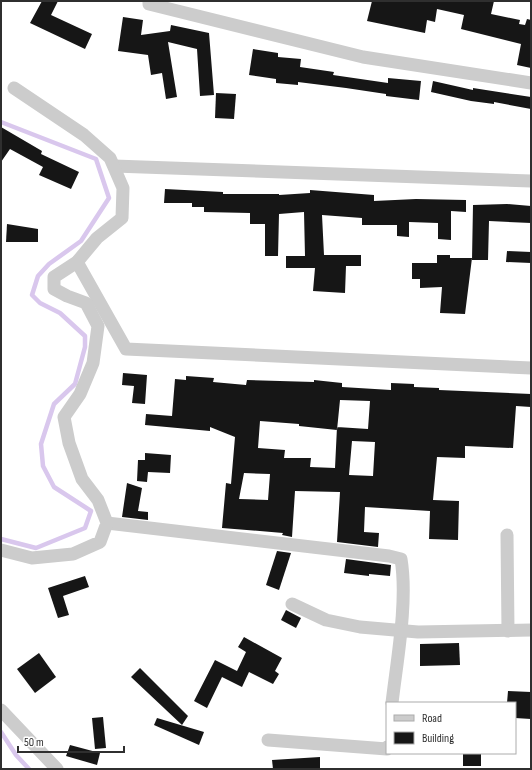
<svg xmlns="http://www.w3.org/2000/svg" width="532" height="770" font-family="'Sofia Sans Condensed',sans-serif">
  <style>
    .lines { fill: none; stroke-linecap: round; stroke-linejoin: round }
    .stream { stroke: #d9c7ed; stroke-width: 4.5 }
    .building { fill: #161616; fill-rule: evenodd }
    .street { stroke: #ccc; stroke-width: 13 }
  </style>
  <rect width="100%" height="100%" fill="#fff"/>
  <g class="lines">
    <g class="stream">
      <polyline points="1,122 96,159 109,198 81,241 49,264 38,276 32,295 40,303 60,313 85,336 85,347 75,384 54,404 41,444 43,466 54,487 91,511 85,528 36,548 1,539"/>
      <polyline points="1,732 16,755 29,769"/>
    </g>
  </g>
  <g class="building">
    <polygon points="42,1 58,1 51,15 92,34 85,49 30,23"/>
    <polygon points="372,1 494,1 491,14 520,20 519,24 525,25 527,19 531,20 531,68 517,65 521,44 461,29 464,15 437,9 435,22 427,20 425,33 367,21"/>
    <polygon points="123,17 143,20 141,35 170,31 171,25 209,33 214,95 200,96 197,49 168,42 177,97 166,99 162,73 151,75 148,55 118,51"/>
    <polygon points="253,49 278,53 278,57 301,59 300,67 334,72 333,75 388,83 388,78 421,81 419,100 386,96 386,94 346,88 298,82 298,85 276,83 276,79 249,75"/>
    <polygon points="433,81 473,90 473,88 531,97 531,109 494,102 494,104 471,101 431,92"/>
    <polygon points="216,93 236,94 234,119 215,118"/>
    <polygon points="1,127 42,151 41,154 79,172 71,189 39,175 43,167 10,149 1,162"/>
    <polygon points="165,189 223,192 223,194 279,194 279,195 310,193 310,190 374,195 374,201 416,199 466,200 466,212 451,211 451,240 438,239 438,223 409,222 409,237 397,236 397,225 362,225 362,218 322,215 324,255 361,255 361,266 346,266 345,293 313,291 315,268 286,268 286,256 305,256 304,212 279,214 278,256 265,256 265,224 250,224 250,213 204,212 204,207 192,207 192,203 164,203"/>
    <polygon points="507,204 531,206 531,223 489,221 488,260 472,260 473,205"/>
    <polygon points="7,224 38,229 38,242 6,242"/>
    <polygon points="507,251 531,252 531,263 506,262"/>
    <polygon points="437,255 450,255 450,258 472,258 465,314 440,313 442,287 420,288 420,279 412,279 412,263 437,263"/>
    <polygon points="123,373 147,375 145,404 132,403 134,386 122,385"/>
    <path d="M 186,376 L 214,378 L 213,382 L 246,385 L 247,380 L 314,382 L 314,380 L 342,383 L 342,387 L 391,390 L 391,383 L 414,384 L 414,387 L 439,388 L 439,390 L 531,394 L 531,407 L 516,406 L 513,448 L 465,446 L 465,458 L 437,457 L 433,500 L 459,501 L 458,540 L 429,539 L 430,511 L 365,507 L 364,532 L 379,533 L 378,547 L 337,542 L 340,492 L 295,491 L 292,537 L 282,535 L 283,533 L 222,528 L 226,483 L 231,484 L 235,437 L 210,427 L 210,431 L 145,425 L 146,414 L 172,416 L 175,379 L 186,380 ZM 340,400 L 370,401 L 368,429 L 337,427 L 335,468 L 310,467 L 311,458 L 284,458 L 285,450 L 258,448 L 260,421 L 299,424 L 299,426 L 337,430 ZM 352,441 L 375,442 L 373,476 L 349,475 ZM 244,473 L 270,474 L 268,500 L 239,499 Z"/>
    <polygon points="145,453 171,455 170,473 148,472 147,482 137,481 138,460 145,460"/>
    <polygon points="127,483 142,488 138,511 148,512 148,520 122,517"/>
    <polygon points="277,551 291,553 279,590 266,585"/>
    <polygon points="346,559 391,565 390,576 369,574 369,576 344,573"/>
    <polygon points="85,576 89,587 63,596 69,615 58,618 48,588"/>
    <polygon points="286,610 301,618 296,628 281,620"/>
    <polygon points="244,637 282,658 275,671 279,674 273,684 249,672 242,687 222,677 207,708 194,701 215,660 237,671 246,652 238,647"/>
    <polygon points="459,643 460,665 420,666 420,644"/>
    <polygon points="39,653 56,677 35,693 17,669"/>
    <polygon points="140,668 188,716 182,725 131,677"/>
    <polygon points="508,691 531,692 531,719 515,718 515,703 507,703"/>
    <polygon points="103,717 106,748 95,749 92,718"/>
    <polygon points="157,718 204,732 199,745 154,725"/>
    <polygon points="70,745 100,753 97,765 66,756"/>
    <rect x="463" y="753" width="18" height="13"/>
    <polygon points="320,757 320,769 273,769 272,760"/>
  </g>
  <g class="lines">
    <g class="street">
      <polyline points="149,1 149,4 363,57 531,83"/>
      <polyline points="114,166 531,181"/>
      <polyline points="77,262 126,349 531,368"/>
      <path d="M 107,523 L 389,556 L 401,559 C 408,601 397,660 392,703"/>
      <polyline points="507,535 508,631"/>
      <polyline points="1,550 32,558 73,554 100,542 107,523 98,500 82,479 69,443 64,417 80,394 93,363 98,326 86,303 67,296 54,289 54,277 77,262 97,238 122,218 123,188 110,158 84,135 14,88"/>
      <polyline points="292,604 326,620 360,627 418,632 531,630"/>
      <polyline points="1,710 57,769"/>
      <polyline points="268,740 387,749 387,747"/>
    </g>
  </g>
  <rect width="532" height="770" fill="none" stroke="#2f2f2f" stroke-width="4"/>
  <rect x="386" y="702" width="130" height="52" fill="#ffffff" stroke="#acacac"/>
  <rect x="394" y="715" width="20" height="6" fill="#cccccc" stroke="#acacac"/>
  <text x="422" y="722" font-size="12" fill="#2f2f2f">Road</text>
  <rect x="394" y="732" width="20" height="12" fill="#161616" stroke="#acacac"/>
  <text x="422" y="742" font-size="12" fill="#2f2f2f">Building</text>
  <path d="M18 746v6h106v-6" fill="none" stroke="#2f2f2f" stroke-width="2"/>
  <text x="24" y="746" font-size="12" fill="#2f2f2f" stroke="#ffffff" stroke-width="3" paint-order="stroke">50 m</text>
</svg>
